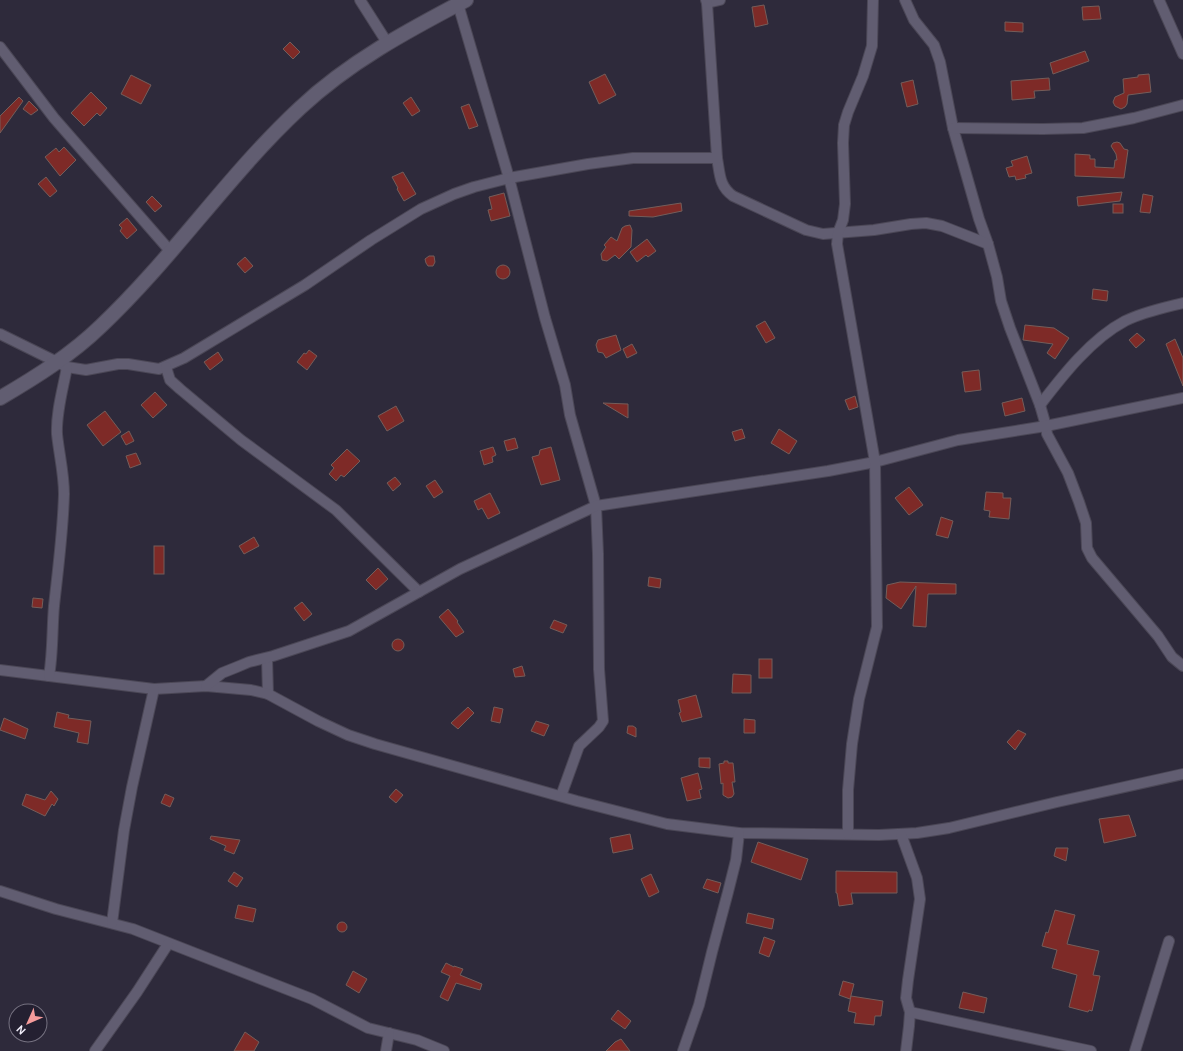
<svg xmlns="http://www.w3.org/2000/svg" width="1183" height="1051" font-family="Cabin,sans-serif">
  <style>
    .building { fill: #7e2a27; stroke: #745d5a }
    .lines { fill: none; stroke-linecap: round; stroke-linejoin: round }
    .street-casing { stroke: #4b4756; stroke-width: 12 }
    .secondary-casing { stroke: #4b4756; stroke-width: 16 }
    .street { stroke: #615d71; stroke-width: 10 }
    .secondary { stroke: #615d71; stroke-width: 14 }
  </style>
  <rect width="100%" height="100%" fill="#2e2a3b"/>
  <g class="building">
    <polygon points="764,5 768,24 755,27 752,7"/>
    <polygon points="1099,6 1101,19 1083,20 1082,7"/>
    <polygon points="1005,22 1023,23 1023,32 1005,31"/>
    <polygon points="290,42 300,52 293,59 283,49"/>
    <polygon points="1085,51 1089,61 1053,74 1050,63"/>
    <polygon points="605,74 616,95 599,104 589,82"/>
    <polygon points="1149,74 1151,92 1128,95 1127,104 1125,107 1121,109 1115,106 1113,102 1115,97 1124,93 1123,79 1138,77 1138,75"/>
    <polygon points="131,75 151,85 141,104 121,94"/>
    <polygon points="1049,78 1050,90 1034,91 1035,98 1012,100 1011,81"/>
    <polygon points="913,80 918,104 907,107 901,83"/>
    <polygon points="91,92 107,108 100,116 97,113 84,126 71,113"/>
    <polygon points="19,97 23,101 0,133 0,116"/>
    <polygon points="411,97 420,111 412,116 403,103"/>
    <polygon points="29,101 38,110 31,115 23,109"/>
    <polygon points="469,104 478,126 469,129 461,107"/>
    <polygon points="1117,142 1120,143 1124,149 1128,150 1124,178 1075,176 1075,154 1090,155 1090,159 1095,159 1095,167 1114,168 1115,160 1117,160 1116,154 1111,146 1113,143"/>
    <polygon points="64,147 76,160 60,176 45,157 56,148 59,152"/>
    <polygon points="1027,156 1032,173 1025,175 1026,178 1016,180 1015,176 1009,177 1006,168 1013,166 1011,161"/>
    <polygon points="403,172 416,194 404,201 397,189 398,188 392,177"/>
    <polygon points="46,177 57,191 50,197 38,184"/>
    <polygon points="1122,192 1120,201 1078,206 1077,197"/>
    <polygon points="504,193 510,216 491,221 488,210 492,209 489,197"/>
    <polygon points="1143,194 1153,196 1150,213 1140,212"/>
    <polygon points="152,196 162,206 155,212 146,202"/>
    <polygon points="681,203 682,211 653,217 629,216 629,211"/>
    <rect x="1113" y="204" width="10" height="9"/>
    <polygon points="127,218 137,230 127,239 120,231 122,228 119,225"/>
    <polygon points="630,225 632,230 631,247 619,259 615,255 607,261 602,260 601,254 606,247 604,245 611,237 617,241 622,228 625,226"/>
    <polygon points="647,239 656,251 648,257 646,255 637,262 630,252"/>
    <polygon points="429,256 434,256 435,262 433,266 428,266 426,263 425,259"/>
    <polygon points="245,257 253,266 245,273 237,264"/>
    <circle cx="503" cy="272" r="7"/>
    <polygon points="1093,289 1108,291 1107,301 1092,299"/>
    <polygon points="765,321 775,338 766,343 756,326"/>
    <polygon points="1025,325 1054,328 1069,338 1055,359 1047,353 1053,344 1023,340"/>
    <polygon points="1137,333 1145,340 1136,348 1129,340"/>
    <polygon points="616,335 621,350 606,358 603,353 598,352 596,345 598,340"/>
    <polygon points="1175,339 1183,358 1183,386 1166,344"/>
    <polygon points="632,344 637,353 627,358 623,349"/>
    <polygon points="309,350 317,356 307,370 297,362 304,353 306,354"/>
    <polygon points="218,352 223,360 210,370 204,362"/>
    <polygon points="979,370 981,390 965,392 962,372"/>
    <polygon points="155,392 167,405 153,418 141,405"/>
    <polygon points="855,396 858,407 849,410 845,400"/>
    <polygon points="1022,398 1025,411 1005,416 1002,403"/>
    <polygon points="603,403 628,404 628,418"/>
    <polygon points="396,406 404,421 387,431 378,416"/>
    <polygon points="105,411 121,432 103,446 87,425"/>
    <polygon points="742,429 745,438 735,441 732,432"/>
    <polygon points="779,429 797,441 789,454 771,443"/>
    <polygon points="129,431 134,441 126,445 121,436"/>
    <polygon points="515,438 518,448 507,451 504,441"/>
    <polygon points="493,447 496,455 492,457 493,462 484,465 480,451"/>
    <polygon points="551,447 560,480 541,485 532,457 539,455 540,450"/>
    <polygon points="347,449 360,461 344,477 341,475 336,481 329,474 334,468 331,465"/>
    <polygon points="136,453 141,464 130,468 126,456"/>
    <polygon points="395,477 401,484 393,491 387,483"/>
    <polygon points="435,480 443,492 434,498 426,486"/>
    <polygon points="909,487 923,505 909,515 895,498"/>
    <polygon points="986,492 1003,493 1003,498 1011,498 1009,519 989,517 990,511 984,510"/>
    <polygon points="490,493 500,513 488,519 482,508 478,510 474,501"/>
    <polygon points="941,517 953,521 948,538 936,535"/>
    <polygon points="254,537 259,546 244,554 239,546"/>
    <rect x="154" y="546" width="10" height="28"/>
    <polygon points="378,568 388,579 376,590 366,580"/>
    <polygon points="649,577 661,579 660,588 648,586"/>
    <polygon points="900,582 956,584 956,594 928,594 926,627 913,626 916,586 901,609 886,598 887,585"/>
    <polygon points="33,598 43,599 42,608 32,607"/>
    <polygon points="302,602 312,614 304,621 294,608"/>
    <polygon points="448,609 458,621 457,622 464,632 456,637 439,617"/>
    <polygon points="554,620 567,625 563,633 550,628"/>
    <circle cx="398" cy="645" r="6"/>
    <rect x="759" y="659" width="13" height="19"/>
    <polygon points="522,666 525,676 515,677 513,669"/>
    <polygon points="733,674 751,675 751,693 732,693"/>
    <polygon points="696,695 702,717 682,722 679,713 681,712 678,700"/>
    <polygon points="468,707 474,713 458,729 451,723"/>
    <polygon points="494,707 503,709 500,723 491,721"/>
    <polygon points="57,712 69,715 68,718 91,721 88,744 77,742 79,733 54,727"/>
    <polygon points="4,718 28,729 25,739 0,730"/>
    <polygon points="744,719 755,720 755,733 744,733"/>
    <polygon points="536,721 549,725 544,736 531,731"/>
    <polygon points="628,726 633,726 636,728 636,737 627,733"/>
    <polygon points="1018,730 1026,734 1015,750 1007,742"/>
    <polygon points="699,758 710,758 710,768 699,767"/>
    <polygon points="724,761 728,761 728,763 733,763 735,782 732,782 734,794 732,797 728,798 723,795 723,783 721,784 719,764 724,763"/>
    <polygon points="698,773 702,789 699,790 701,798 687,801 681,778"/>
    <polygon points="396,789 403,795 396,803 389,797"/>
    <polygon points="51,791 58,799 54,806 52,804 45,816 22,805 26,794 45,800"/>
    <polygon points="165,794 174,798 170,807 161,803"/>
    <polygon points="1129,815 1136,836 1104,843 1099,819"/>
    <polygon points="630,834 633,849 613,853 610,838"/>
    <polygon points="211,836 240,840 234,854 224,850 226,846 210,839"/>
    <polygon points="758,842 808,859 801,880 751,862"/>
    <polygon points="1056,848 1068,848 1066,861 1054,856"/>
    <polygon points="836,871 897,872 897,893 851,893 853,904 839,906 837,893 836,893"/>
    <polygon points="234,872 243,878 237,887 228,881"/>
    <polygon points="651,874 659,892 649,897 641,879"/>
    <polygon points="707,879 721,883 718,893 703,888"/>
    <polygon points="238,905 256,909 253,922 235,918"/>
    <polygon points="1055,910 1075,915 1067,944 1099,951 1093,975 1100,976 1092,1011 1089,1010 1088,1012 1069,1007 1077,975 1052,968 1057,950 1042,946 1046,932 1048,933"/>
    <polygon points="748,913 774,919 772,929 746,923"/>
    <circle cx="342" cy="927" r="5"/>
    <polygon points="764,937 775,941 769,957 759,953"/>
    <polygon points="446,963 454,967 454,966 463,969 460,975 482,984 480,990 456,983 448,1001 440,997 450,976 441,972"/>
    <polygon points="353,971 367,979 359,993 346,985"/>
    <polygon points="843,981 854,984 850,999 839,995"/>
    <polygon points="963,992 987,998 984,1013 959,1008"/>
    <polygon points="851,996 883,1001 881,1016 875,1016 874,1025 854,1023 856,1013 848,1011"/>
    <polygon points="618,1010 631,1021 625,1029 611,1019"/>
    <polygon points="245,1032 259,1042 254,1051 234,1051"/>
    <polygon points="621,1039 630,1051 606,1051 615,1042"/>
  </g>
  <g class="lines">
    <g class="street-casing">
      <g id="street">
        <polyline points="360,0 388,44"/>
        <polyline points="905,0 914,20 934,45 940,62 953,128 979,219 988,244 997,277 1001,301 1010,328 1040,405 1046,426 1047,434 1068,473 1079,502 1086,523 1087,548 1092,558 1158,636 1172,657 1183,666"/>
        <polyline points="1159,0 1183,54"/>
        <polyline points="707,3 720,0"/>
        <polyline points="458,4 509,178 545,318 565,385 570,415 596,506 598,554 599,669 603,721 599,727 579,746 561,796"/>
        <polyline points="0,47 54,118 171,252"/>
        <polyline points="953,128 1043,129 1083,128 1134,118 1183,105"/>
        <path d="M 717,158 C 720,174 719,186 733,196 L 806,230 L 823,234 L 874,230 L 911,224 L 926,223 L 942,226 L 988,244"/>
        <polyline points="0,334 67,367 86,370 118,364 128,364 159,369 184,358 305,285 371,240 421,209 454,194 474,187 509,178 588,164 633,158 717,158 707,3 706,0"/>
        <polyline points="166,367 170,380 180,389 241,440 336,510 419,592"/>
        <path d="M 1040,405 C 1063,375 1091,339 1125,321 C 1143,312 1163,308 1183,303"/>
        <polyline points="267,658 268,694"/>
        <polyline points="0,670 154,689 206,686 251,690 268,694 318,721 348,735 375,744 577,801 667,824 739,833 879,835 917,833 949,828 1057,802 1183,774"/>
        <path d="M 49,676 C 53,653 52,629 54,606 C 58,569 63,532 64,494 C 64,473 59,454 57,434 C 56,412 63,389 67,367"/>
        <polyline points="206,686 222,673 237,667 249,662 273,656 349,631 460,569 596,506 828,471 875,462 958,440 1046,426 1183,398"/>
        <polyline points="848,834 848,790 852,744 859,699 877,627 875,462 837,244 838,233 843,220 845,204 843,143 844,125 848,112 863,76 872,46 873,0"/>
        <polyline points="901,834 917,878 920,899 908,980 906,998 910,1012 909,1026 906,1051"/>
        <polyline points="0,891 56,909 133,929 312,999 368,1028 417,1040 444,1051"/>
        <polyline points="112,923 124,830 132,787 154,689"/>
        <polyline points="910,1012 1091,1051"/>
        <polyline points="95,1051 137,992 168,944"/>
        <polyline points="386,1051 389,1033"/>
        <polyline points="683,1051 699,1005 712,952 728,892 736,860 739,833"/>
        <polyline points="1135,1051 1169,941"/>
      </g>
    </g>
    <g class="secondary-casing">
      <path id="secondary" d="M 0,398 C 36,377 71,355 101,326 C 173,258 228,175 300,108 C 349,62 407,31 466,0"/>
    </g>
    <use href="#street" class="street"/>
    <use href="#secondary" class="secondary"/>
  </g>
  <g transform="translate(28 1023) rotate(225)"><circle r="19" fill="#242031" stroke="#767281"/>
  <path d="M0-3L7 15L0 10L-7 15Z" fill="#f59b9b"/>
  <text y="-6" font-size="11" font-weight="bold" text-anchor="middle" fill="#f1eefa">N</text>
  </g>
</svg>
